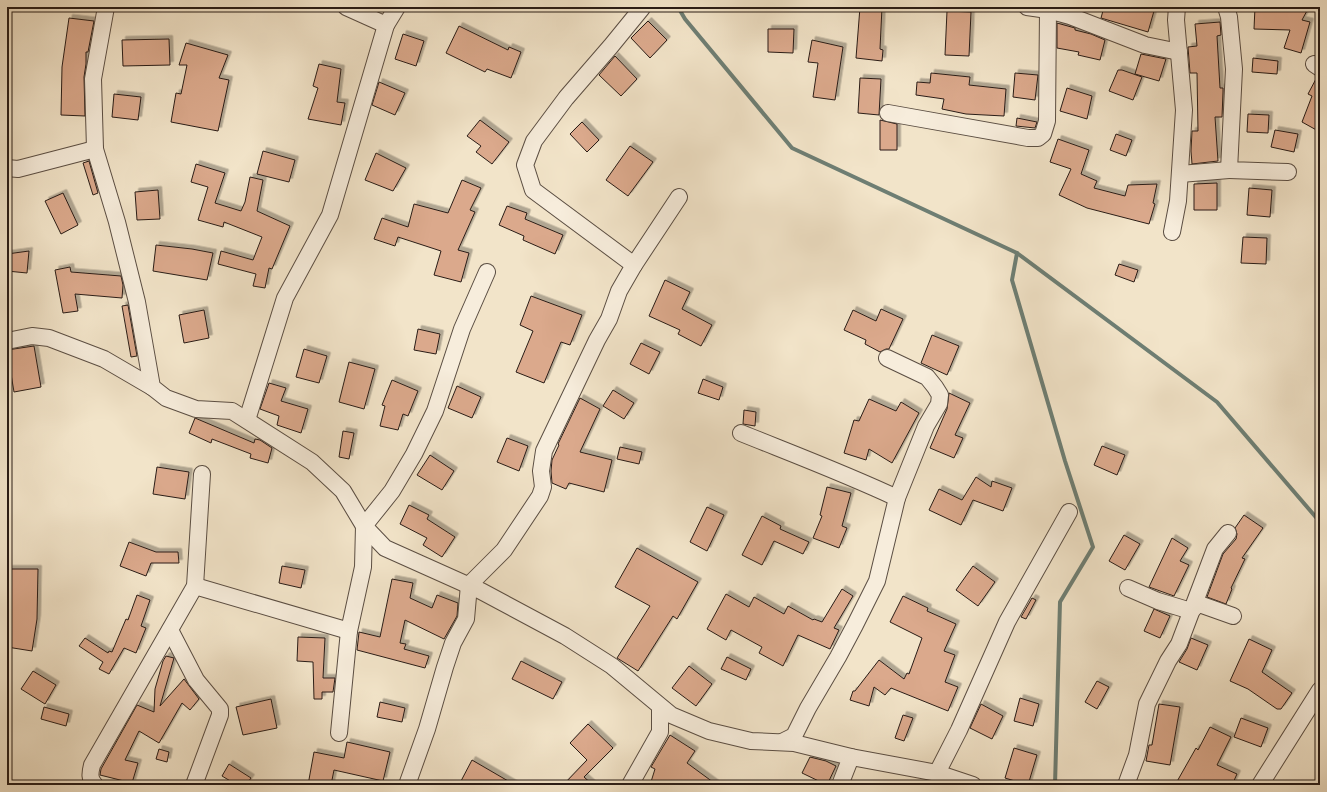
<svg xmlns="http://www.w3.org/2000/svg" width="1327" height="792" font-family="'IM FELL DW Pica',serif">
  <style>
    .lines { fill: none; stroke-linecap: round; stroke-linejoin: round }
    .stream { stroke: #6e7e73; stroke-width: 4 }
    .building { fill: #dba98c; stroke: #291c16; filter: url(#shadow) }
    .minor-casing { stroke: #5b4e43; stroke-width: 18 }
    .minor { stroke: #f7eddc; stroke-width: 16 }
  </style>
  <defs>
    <filter id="shadow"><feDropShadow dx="3.5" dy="-3.5" stdDeviation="0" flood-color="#0004"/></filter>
  </defs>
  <rect width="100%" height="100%" fill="#f2e4c9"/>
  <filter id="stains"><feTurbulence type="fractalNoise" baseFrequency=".005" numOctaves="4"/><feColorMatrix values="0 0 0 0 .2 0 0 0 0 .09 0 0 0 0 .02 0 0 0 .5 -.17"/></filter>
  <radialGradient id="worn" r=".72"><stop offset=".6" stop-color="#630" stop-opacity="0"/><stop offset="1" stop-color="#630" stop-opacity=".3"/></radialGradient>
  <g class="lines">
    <g class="stream">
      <polyline points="678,7 685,19 792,148 1017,253 1217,402 1320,522"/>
      <polyline points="1017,253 1012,280 1065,461 1093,547 1060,602 1055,785"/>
    </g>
  </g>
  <g class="building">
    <polygon points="860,7 882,7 880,49 883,50 882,61 856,58"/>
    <polygon points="1104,7 1142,7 1154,11 1148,32 1101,18"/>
    <polygon points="1255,7 1309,7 1302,20 1310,22 1301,53 1284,48 1290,30 1254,29"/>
    <polygon points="947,11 971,12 969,56 945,55"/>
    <polygon points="69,18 94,21 88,52 86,52 86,64 84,77 85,116 61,115 62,67"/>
    <polygon points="648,21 667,40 650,58 631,38"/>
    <polygon points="1220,22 1221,35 1217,36 1220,88 1223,88 1223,92 1222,117 1215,117 1218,161 1192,164 1191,151 1192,131 1198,131 1197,73 1190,73 1188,47 1197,46 1195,24"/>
    <polygon points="1057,23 1075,28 1075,30 1091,34 1105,40 1100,60 1078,55 1079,52 1057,48"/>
    <polygon points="459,26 508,50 509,47 521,52 511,78 487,69 485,72 446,53"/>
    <polygon points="768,29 794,29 793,53 768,52"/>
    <polygon points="403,34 424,41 416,66 395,59"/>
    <polygon points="169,39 170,65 123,66 122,40"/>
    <polygon points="812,40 843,47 835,100 813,97 818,63 808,62"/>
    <polygon points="186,43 228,55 219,78 229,80 218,131 171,122 176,93 181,94 187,65 179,65"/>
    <polygon points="1141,54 1166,59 1159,81 1135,74"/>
    <polygon points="615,56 637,79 621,96 599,75"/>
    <polygon points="1253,58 1278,61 1277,74 1252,72"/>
    <polygon points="319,64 341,69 337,102 345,103 341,125 308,119 318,88 313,86"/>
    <polygon points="1118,70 1122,70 1142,77 1133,100 1109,91"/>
    <polygon points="931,73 970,77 969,85 1006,89 1004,116 966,114 942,109 944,99 916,95 917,82 930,83"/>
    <polygon points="1015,73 1038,75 1035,100 1013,97"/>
    <polygon points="1317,77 1320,77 1320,132 1302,122 1312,96 1308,94"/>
    <polygon points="860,78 881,79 879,115 858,113"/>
    <polygon points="379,82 405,93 395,115 372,105"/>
    <polygon points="1067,88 1092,96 1087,119 1060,111"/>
    <polygon points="114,94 141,97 138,120 112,117"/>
    <polygon points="1248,114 1269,115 1268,133 1247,132"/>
    <polygon points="1017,118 1037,122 1035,128 1016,126"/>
    <polygon points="480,120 509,142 492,164 476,152 481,146 467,136"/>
    <polygon points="880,120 897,124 897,150 880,150"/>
    <polygon points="582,122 599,140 587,152 570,134"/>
    <polygon points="1275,130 1298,134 1294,152 1271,147"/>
    <polygon points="1116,134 1132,140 1126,156 1110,150"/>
    <polygon points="1058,139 1089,150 1081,174 1097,181 1094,188 1125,196 1128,185 1157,184 1153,203 1155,204 1149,224 1087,208 1059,195 1071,169 1050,162"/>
    <polygon points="630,146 653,162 628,196 606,180"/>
    <polygon points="263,151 295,160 289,182 257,174"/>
    <polygon points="376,153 406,168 393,191 365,180"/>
    <polygon points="89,161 98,193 93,195 83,163"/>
    <polygon points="196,164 225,173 215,203 241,211 245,202 250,177 263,180 257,211 290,226 272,269 269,268 265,288 253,286 256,274 218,264 221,251 253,260 262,237 224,222 223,227 198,220 208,187 191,182"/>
    <polygon points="462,180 481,188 470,210 475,212 458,250 469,253 461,282 434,275 441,251 398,237 395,246 374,239 382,218 408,227 414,204 448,213"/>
    <polygon points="1217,183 1217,210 1194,210 1194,184"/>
    <polygon points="1249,188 1272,190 1270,217 1247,215"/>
    <polygon points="158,190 160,219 137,220 135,192"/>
    <polygon points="63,193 78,225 61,234 45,201"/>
    <polygon points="507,206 527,213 525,219 563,235 555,254 523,240 524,236 499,225"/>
    <polygon points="1243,237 1267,238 1266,264 1241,263"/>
    <polygon points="156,245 192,249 213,253 207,280 153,271"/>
    <polygon points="29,251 27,273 7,271 7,254"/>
    <polygon points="1119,264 1138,270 1134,282 1115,275"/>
    <polygon points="70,267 71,272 121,276 123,285 122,298 75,294 78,311 63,313 55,270"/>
    <polygon points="665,280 690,292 682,309 712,325 701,346 678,334 680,330 649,316"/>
    <polygon points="531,296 582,315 570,345 561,342 544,383 516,372 533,331 520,325"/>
    <polygon points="128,305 137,356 131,357 122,306"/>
    <polygon points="881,309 903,319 889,349 886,349 880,352 865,344 866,340 844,330 853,310 876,321"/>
    <polygon points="204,310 209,338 184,343 179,315"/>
    <polygon points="418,329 440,334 436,354 414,350"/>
    <polygon points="932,335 959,346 947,375 921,363"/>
    <polygon points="641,343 660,352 649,374 630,364"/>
    <polygon points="34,346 41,387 14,392 7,350"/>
    <polygon points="304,349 327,356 319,383 296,377"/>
    <polygon points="349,362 375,369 364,409 339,402"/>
    <polygon points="703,379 723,387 719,400 698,393"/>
    <polygon points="392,380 418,391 408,416 403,414 398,430 380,426 385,406 382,405"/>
    <polygon points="269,383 286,388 281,401 308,409 301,433 277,425 279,416 260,409"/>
    <polygon points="457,386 481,397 472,418 448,408"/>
    <polygon points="613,390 634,403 624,419 603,406"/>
    <polygon points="949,393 970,403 955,435 963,438 954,458 930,448 947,409"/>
    <polygon points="580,398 600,409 580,452 612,460 604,492 569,483 566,489 552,483 551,471 552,460 559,445 558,444"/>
    <polygon points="869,399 896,411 901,402 919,413 892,463 869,449 866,460 844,453 854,420 859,421"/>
    <polygon points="744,410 756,412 755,426 743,424"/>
    <polygon points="195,418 254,443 255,439 260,440 272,448 268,463 250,458 251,454 212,439 211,443 189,433"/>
    <polygon points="343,431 354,433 349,459 339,457"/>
    <polygon points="507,438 528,446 519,471 497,462"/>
    <polygon points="1102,446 1125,455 1117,475 1094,465"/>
    <polygon points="620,447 642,452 639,464 617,459"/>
    <polygon points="430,455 454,471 442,490 417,475"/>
    <polygon points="157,467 189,472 185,499 153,494"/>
    <polygon points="976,477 991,487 992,481 1012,488 1003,511 973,500 961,525 929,510 939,489 962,500"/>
    <polygon points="827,487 851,493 842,526 847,528 839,548 813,538 822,516 820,515"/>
    <polygon points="409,505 429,515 427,519 455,537 442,557 423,545 427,538 400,524"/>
    <polygon points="707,507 724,515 707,551 690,542"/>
    <polygon points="1244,515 1263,528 1242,558 1245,559 1231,588 1232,589 1226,604 1207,597 1223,554 1236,539 1237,534 1235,528"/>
    <polygon points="762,516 781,526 780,529 809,542 803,554 774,541 762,565 742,555"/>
    <polygon points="1124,535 1140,544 1125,570 1109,561"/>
    <polygon points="1172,538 1188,548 1180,561 1189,565 1174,596 1149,587"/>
    <polygon points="129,542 156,552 178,552 179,563 151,563 146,576 120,566"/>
    <polygon points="637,548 698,582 677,619 673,616 638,671 617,658 650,606 615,587"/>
    <polygon points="282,566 305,570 301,588 279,583"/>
    <polygon points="973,566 995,582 978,606 956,590"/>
    <polygon points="9,569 38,569 37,619 32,651 7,647 10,618 8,618"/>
    <polygon points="392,579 413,583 410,598 432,608 437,595 458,603 457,616 444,639 405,620 400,643 406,644 404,649 429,656 425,668 357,650 359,632 380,637"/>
    <polygon points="842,589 853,596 834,628 839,630 830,649 798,635 783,666 759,653 762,647 731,630 726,640 707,629 726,594 749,607 754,597 784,614 788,606 813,620 814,619 822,622"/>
    <polygon points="137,595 150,600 141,626 146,628 136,653 124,648 109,674 99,669 103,662 79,646 85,638 108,653 109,651 112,652 126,619 128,620"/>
    <polygon points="903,596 928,608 927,611 956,624 944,651 955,655 945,682 958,687 948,711 891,688 885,695 874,687 869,706 850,700 853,691 855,691 879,660 904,679 907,673 909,674 922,638 890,622"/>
    <polygon points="1032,598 1036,600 1026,619 1021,617"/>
    <polygon points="1154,609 1170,616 1160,638 1144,631"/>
    <polygon points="298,637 325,638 323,678 335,678 333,692 322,692 322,699 314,699 313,662 297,661"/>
    <polygon points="1191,638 1208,645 1197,670 1179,662 1187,649"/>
    <polygon points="1249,639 1272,650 1262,672 1292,693 1281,709 1277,709 1248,689 1230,681"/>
    <polygon points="166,656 174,658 160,706 184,679 199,699 190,710 182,703 159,743 139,731 125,760 138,763 132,783 100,775 101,769 137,705 154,712 155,689 163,661"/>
    <polygon points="727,657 751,669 746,680 721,669"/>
    <polygon points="521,661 562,682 553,699 512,679"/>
    <polygon points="689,666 712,684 696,706 672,688"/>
    <polygon points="33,671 56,685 45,704 21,689"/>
    <polygon points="1097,681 1109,687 1097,709 1085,702"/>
    <polygon points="1020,698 1039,704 1033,726 1014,721"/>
    <polygon points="271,699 277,728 243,735 236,707"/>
    <polygon points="380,702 405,708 402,722 377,717"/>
    <polygon points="981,704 1003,716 992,739 970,728"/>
    <polygon points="1159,704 1180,707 1170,765 1146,761 1149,745 1152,745"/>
    <polygon points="44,707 69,714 66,726 41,719"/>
    <polygon points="903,715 913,718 904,741 895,738"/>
    <polygon points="1241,718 1268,728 1261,747 1234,737"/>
    <polygon points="588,724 613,748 584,777 593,785 563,785 587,760 570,743"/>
    <polygon points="1210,727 1231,737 1217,765 1237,774 1232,785 1175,785 1196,748 1198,750"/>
    <polygon points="670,735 695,751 687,763 717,785 650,785 655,769 651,767"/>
    <polygon points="347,742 390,752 383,781 334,770 331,785 308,785 314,752 344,758"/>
    <polygon points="1014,748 1037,755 1028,785 1005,778"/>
    <polygon points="159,749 169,752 167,762 156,759"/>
    <polygon points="810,757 826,761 836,766 827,785 802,773"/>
    <polygon points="472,760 515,785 468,785 461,781"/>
    <polygon points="229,764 251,778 246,785 237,785 222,776"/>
  </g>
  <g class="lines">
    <g class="minor-casing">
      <g id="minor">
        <polyline points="106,7 93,79 95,149 117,222 137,302 152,387 166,398 196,409 232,411 312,462 343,491 364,526 385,548 481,591 565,636 612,666 671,715 709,731 751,741 794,743 851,757 937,773 973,785"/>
        <polyline points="346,7 386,25"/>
        <polyline points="1027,7 1048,10 1070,16 1145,45 1179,52"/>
        <polyline points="1226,7 1229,17 1234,69 1229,170 1288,172"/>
        <polyline points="1314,64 1320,68"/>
        <polyline points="888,113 1028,138 1038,138 1043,134 1047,121 1048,10"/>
        <polyline points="7,168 18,169 95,149"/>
        <polyline points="1180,174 1229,170"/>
        <polyline points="1172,232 1178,201 1184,110 1176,20 1177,7"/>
        <polyline points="634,265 679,197"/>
        <polyline points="7,341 32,336 49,338 104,359 152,387"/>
        <polyline points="247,420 285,298 330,215 386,25 397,7"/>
        <path d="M 741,433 C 793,454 846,474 897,498"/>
        <polyline points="195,586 349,631"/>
        <polyline points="1128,588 1158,601 1191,611 1198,604 1202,605 1233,616"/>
        <polyline points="170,630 196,680 220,709 220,715 194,785"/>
        <polyline points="339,733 349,631 363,567 364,526 392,491 414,454 435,411 462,329 487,272"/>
        <polyline points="782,742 794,736 808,708 838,657 855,625 877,581 897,498 926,426 939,404 940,395 935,387 927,377 887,358"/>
        <polyline points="937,773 959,730 1007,622 1069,512"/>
        <path d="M 95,785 C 89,779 90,773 92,765 L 195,586 L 202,474"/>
        <polyline points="407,785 427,729 445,667 453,643 466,619 469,585 504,550 540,496 543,487 541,471 544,451 597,340 609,319 619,291 634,265 533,190 525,165 534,141 566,98 611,46 642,8"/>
        <polyline points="630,785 660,732 660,707"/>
        <polyline points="840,785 851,757"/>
        <polyline points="1126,785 1137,755 1147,704 1168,661 1179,644 1215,549 1228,533"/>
        <polyline points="1260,785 1320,690"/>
      </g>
    </g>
    <use href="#minor" class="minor"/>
  </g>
  <rect width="1327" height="792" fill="none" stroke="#f2e4c9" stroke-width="24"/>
  <rect x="8" y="8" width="1311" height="776" fill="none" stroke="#291c16" stroke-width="2"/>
  <rect x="12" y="12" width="1303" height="768" fill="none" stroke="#291c16"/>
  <rect width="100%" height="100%" filter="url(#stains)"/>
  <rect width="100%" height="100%" fill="url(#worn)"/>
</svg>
